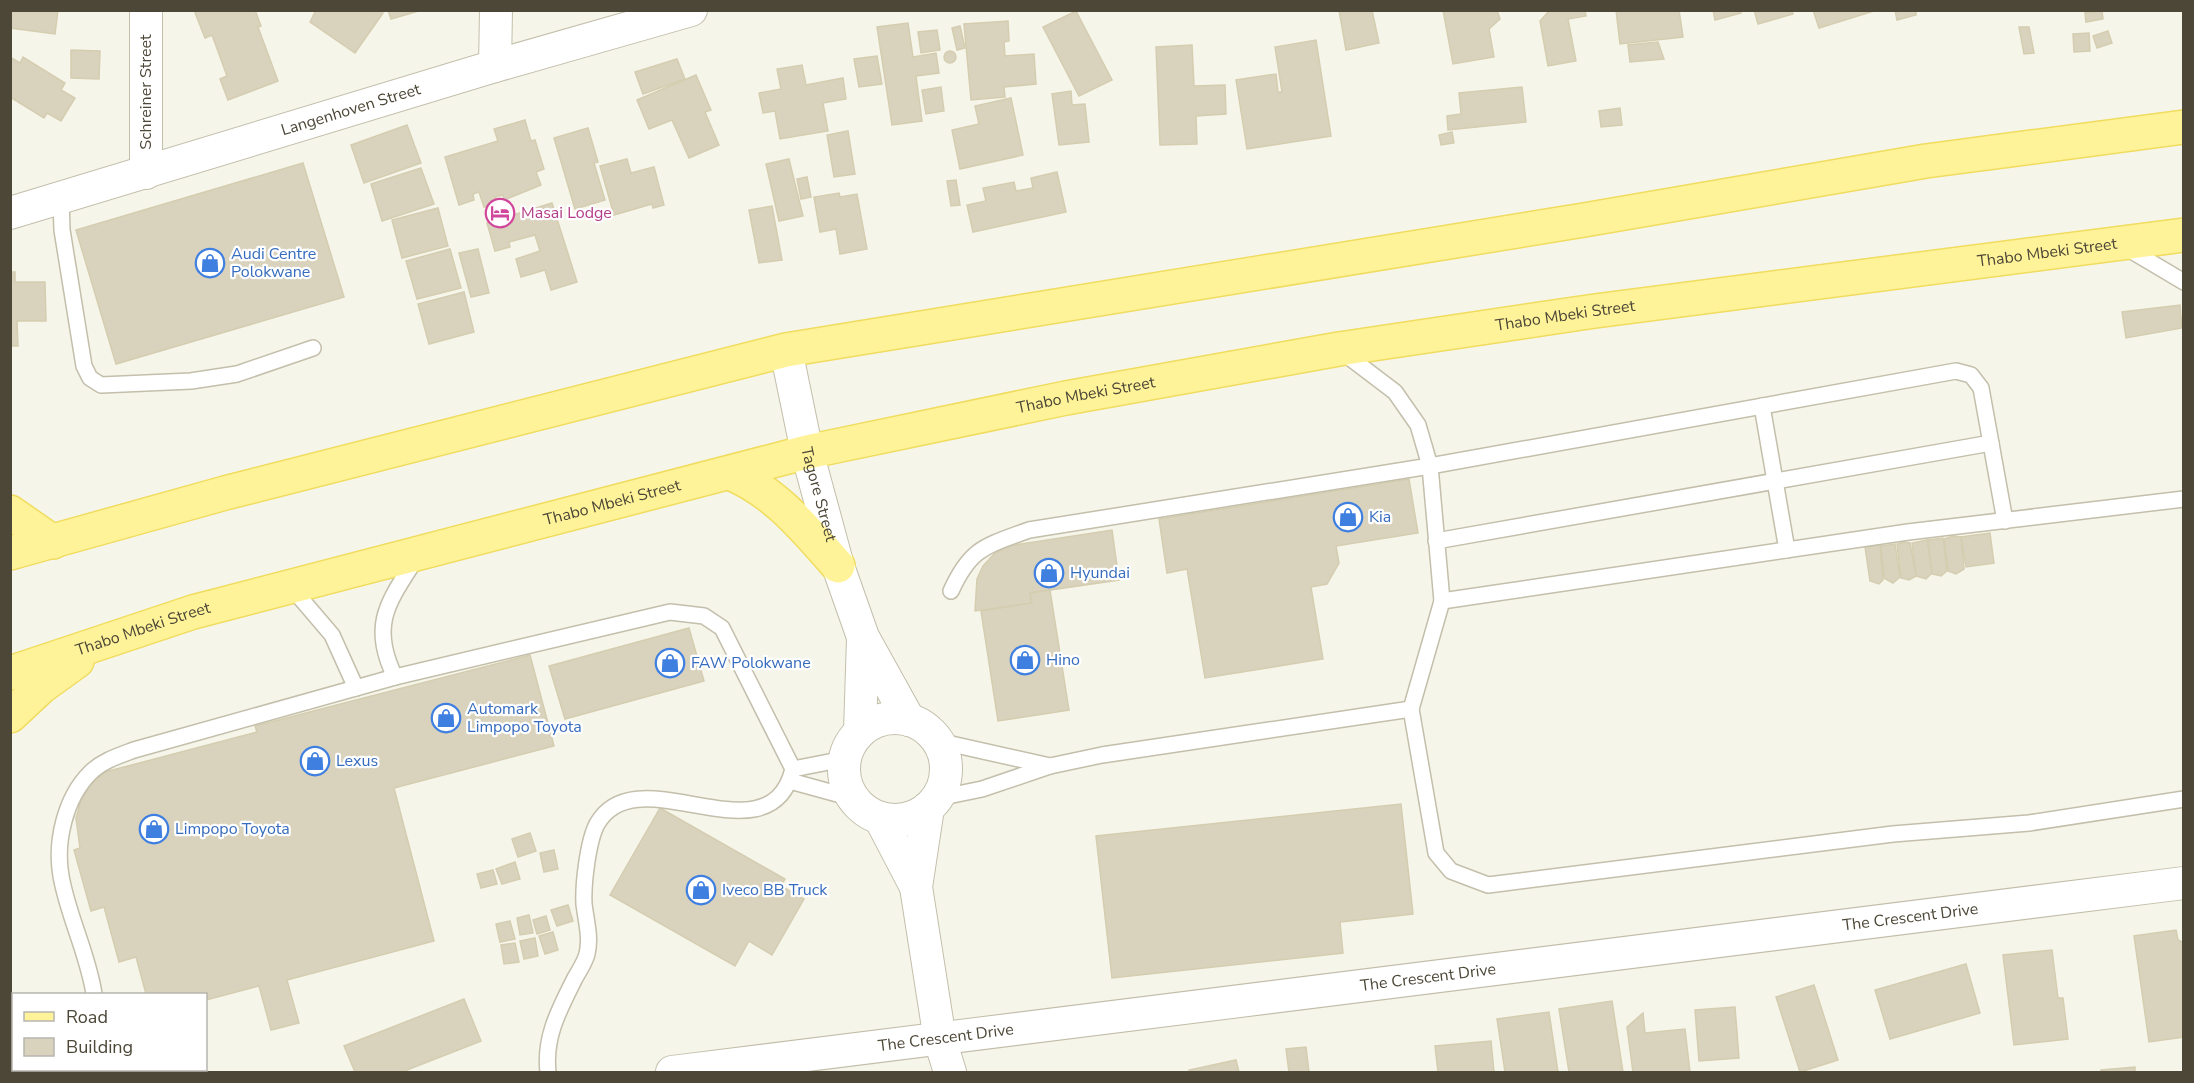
<svg xmlns="http://www.w3.org/2000/svg" width="2194" height="1083" font-family="'Nunito Sans',sans-serif">
  <style>
    .building { fill: #d9d3be; stroke: #d5cdb0; stroke-width: 1.5 }
    .lines { fill: none; stroke-linecap: round; stroke-linejoin: round }
    .lane-casing { stroke: #c3bfab; stroke-width: 18 }
    .street-casing { stroke: #c3bfab; stroke-width: 34 }
    .primary-casing { stroke: #f0dc5e; stroke-width: 36 }
    .lane { stroke: #fff; stroke-width: 15 }
    .street { stroke: #fff; stroke-width: 32 }
    .primary { stroke: #fff39a; stroke-width: 33 }
    .labels { text-anchor: middle; dominant-baseline: central; stroke-width: 4.5; stroke-linejoin: round; paint-order: stroke }
    .street-label { font-size: 16px; fill: #4c4737; stroke: #fff }
    .hotel-label { font-size: 16px; fill: #b23c85; stroke: #fff; text-anchor: start }
    .shop-label { font-size: 16px; fill: #366cbe; stroke: #fff; text-anchor: start }
  </style>
  <rect width="100%" height="100%" fill="#f6f5ea"/>
  <g class="building">
    <polygon points="10,10 58,10 55,34 10,28"/>
    <polygon points="194,10 255,10 261,26 258,27 278,81 228,100 220,79 227,76 212,35 205,38"/>
    <polygon points="316,10 380,10 383,13 355,53 310,22"/>
    <polygon points="388,10 422,10 391,19"/>
    <polygon points="1339,10 1372,10 1379,43 1346,50"/>
    <polygon points="1443,10 1497,10 1500,19 1489,29 1494,57 1453,64"/>
    <polygon points="1550,10 1585,10 1586,16 1568,19 1576,61 1548,66 1540,21"/>
    <polygon points="1616,10 1679,10 1683,37 1620,44"/>
    <polygon points="1713,10 1740,10 1741,13 1715,20"/>
    <polygon points="1754,10 1792,10 1793,14 1758,24"/>
    <polygon points="1813,10 1877,10 1819,28"/>
    <polygon points="1895,10 1916,10 1916,15 1897,20"/>
    <polygon points="1076,11 1112,80 1079,96 1043,27"/>
    <polygon points="2102,11 2103,19 2086,22 2085,13"/>
    <polygon points="1008,21 1009,41 1004,42 1005,56 1034,54 1036,84 1004,87 1005,97 971,100 964,24"/>
    <polygon points="908,23 913,57 936,53 939,73 916,76 922,121 892,125 877,27"/>
    <polygon points="960,26 965,48 957,50 952,28"/>
    <polygon points="2019,27 2029,27 2034,53 2024,54"/>
    <polygon points="937,30 940,50 921,53 918,32"/>
    <polygon points="2108,31 2112,43 2097,48 2093,36"/>
    <polygon points="2089,33 2090,51 2074,52 2073,34"/>
    <polygon points="1316,40 1331,136 1247,149 1236,80 1276,74 1278,92 1282,92 1275,47"/>
    <polygon points="1658,42 1664,59 1630,62 1628,45"/>
    <polygon points="1192,45 1194,86 1225,85 1226,114 1196,116 1197,144 1160,145 1156,47"/>
    <polygon points="71,50 100,51 99,79 71,78"/>
    <circle cx="950" cy="57" r="6"/>
    <polygon points="877,56 882,84 859,87 854,59"/>
    <polygon points="10,57 20,63 23,57 65,83 61,90 75,98 61,121 47,113 44,118 10,97"/>
    <polygon points="677,59 685,79 643,94 635,72"/>
    <polygon points="802,65 806,85 843,78 846,99 823,103 828,131 780,139 775,111 763,113 759,93 781,89 777,69"/>
    <polygon points="696,75 711,110 705,112 719,145 689,158 672,120 649,129 637,100"/>
    <polygon points="941,87 944,111 926,114 922,90"/>
    <polygon points="1522,87 1526,122 1448,130 1447,116 1461,114 1459,93"/>
    <polygon points="1071,91 1072,105 1085,104 1089,142 1059,145 1052,94"/>
    <polygon points="1011,98 1023,155 960,169 952,130 979,124 975,106"/>
    <polygon points="1620,108 1622,125 1601,127 1599,111"/>
    <polygon points="525,120 531,141 535,140 544,169 536,172 541,185 504,200 503,195 495,197 497,203 484,207 479,192 473,194 474,200 459,205 445,157 498,141 494,129"/>
    <polygon points="407,125 421,163 364,183 351,145"/>
    <polygon points="588,128 598,162 594,163 605,200 575,209 554,138"/>
    <polygon points="848,131 855,174 834,177 827,135"/>
    <polygon points="1452,132 1454,143 1441,145 1439,135"/>
    <polygon points="627,159 631,173 654,167 664,205 653,208 652,204 614,215 600,166"/>
    <polygon points="789,159 803,216 779,221 766,164"/>
    <polygon points="303,163 344,297 116,364 76,230"/>
    <polygon points="421,168 434,204 382,221 371,184"/>
    <polygon points="1057,172 1066,212 973,232 967,205 986,201 983,188 1014,182 1016,191 1033,188 1031,178"/>
    <polygon points="807,177 811,197 801,199 797,179"/>
    <polygon points="956,180 960,205 951,206 947,181"/>
    <polygon points="839,193 840,197 857,194 867,249 840,254 836,229 820,232 814,197"/>
    <polygon points="552,203 577,282 551,290 545,270 521,277 516,259 540,251 535,235 509,242 510,247 495,251 487,223"/>
    <polygon points="772,206 782,260 759,263 749,210"/>
    <polygon points="438,208 448,246 402,258 392,220"/>
    <polygon points="450,249 461,288 417,299 406,261"/>
    <polygon points="478,249 489,293 471,297 459,253"/>
    <polygon points="10,272 15,272 15,282 45,282 46,321 17,321 18,346 10,346"/>
    <polygon points="464,292 474,332 429,344 418,304"/>
    <polygon points="2180,305 2182,328 2126,338 2122,312"/>
    <polygon points="1409,479 1418,533 1336,546 1339,563 1327,584 1311,587 1323,659 1205,678 1187,569 1167,573 1159,519"/>
    <polygon points="1112,530 1119,580 1030,593 1032,603 975,611 977,579 983,566 994,554 1008,546"/>
    <polygon points="1990,533 1994,563 1966,567 1961,537"/>
    <polygon points="1953,536 1961,537 1964,569 1956,574 1948,571 1944,539"/>
    <polygon points="1943,538 1947,571 1941,576 1932,574 1928,540"/>
    <polygon points="1927,540 1932,573 1926,579 1916,576 1912,543"/>
    <polygon points="1904,542 1910,543 1916,576 1909,580 1901,578 1897,544"/>
    <polygon points="1895,544 1900,577 1893,583 1884,578 1881,546"/>
    <polygon points="1880,545 1883,580 1879,584 1870,581 1865,547"/>
    <polygon points="1050,590 1069,710 998,721 981,611 1032,603 1030,593"/>
    <polygon points="689,628 704,681 565,719 549,666"/>
    <polygon points="530,655 554,746 394,788 434,941 287,980 299,1023 271,1030 259,986 206,1000 206,994 146,994 136,957 119,962 104,907 91,911 74,850 80,848 76,818 81,800 91,784 105,772 257,732 255,726"/>
    <polygon points="1401,804 1413,914 1340,922 1343,953 1112,978 1096,836"/>
    <polygon points="660,808 785,879 781,886 804,899 772,955 749,941 735,966 610,895"/>
    <polygon points="530,833 536,851 518,857 512,839"/>
    <polygon points="554,850 558,869 544,872 540,853"/>
    <polygon points="515,862 520,879 502,884 496,869"/>
    <polygon points="493,870 497,884 481,888 477,874"/>
    <polygon points="568,905 573,921 557,926 551,910"/>
    <polygon points="529,915 533,933 520,935 517,918"/>
    <polygon points="546,916 550,930 537,934 533,920"/>
    <polygon points="510,921 515,939 500,942 496,924"/>
    <polygon points="2176,930 2178,940 2184,943 2184,1037 2149,1042 2134,936"/>
    <polygon points="553,932 558,950 545,954 539,936"/>
    <polygon points="535,938 538,956 524,959 520,941"/>
    <polygon points="515,943 519,962 504,964 501,945"/>
    <polygon points="2052,950 2058,998 2063,998 2068,1039 2014,1045 2003,955"/>
    <polygon points="1966,964 1980,1013 1890,1039 1875,990"/>
    <polygon points="1814,985 1838,1060 1800,1072 1776,997"/>
    <polygon points="464,999 481,1041 402,1072 355,1072 344,1046"/>
    <polygon points="1612,1001 1623,1072 1569,1072 1559,1009"/>
    <polygon points="1735,1007 1739,1058 1699,1061 1695,1010"/>
    <polygon points="1549,1012 1558,1072 1505,1072 1497,1019"/>
    <polygon points="1643,1013 1645,1033 1685,1029 1690,1072 1633,1072 1627,1027"/>
    <polygon points="1491,1041 1494,1072 1438,1072 1435,1046"/>
    <polygon points="1306,1047 1309,1072 1289,1072 1286,1049"/>
    <polygon points="1236,1060 1239,1072 1189,1072 1189,1070"/>
    <polygon points="2135,1067 2135,1072 2101,1072 2101,1070"/>
  </g>
  <g class="lines">
    <g class="lane-casing">
      <g id="lane">
        <polyline points="61,198 62,230 84,366 90,378 101,385 191,381 237,374 313,348"/>
        <polyline points="2125,247 2184,282"/>
        <polyline points="1341,351 1395,392 1418,425 1430,466 1442,601 1411,709 1436,853 1451,871 1488,885 1893,834 2029,823 2184,799"/>
        <polyline points="1762,406 1787,550"/>
        <polyline points="1436,541 1991,443"/>
        <polyline points="291,587 332,635 356,688"/>
        <path d="M 951,591 C 971,547 986,546 1029,530 L 1430,466 L 1956,371 L 1971,375 L 1981,388 L 2005,521"/>
        <polyline points="1442,601 1908,532 2184,499"/>
        <path d="M 395,677 C 369,624 389,601 417,557"/>
        <polyline points="938,741 1050,766"/>
        <polyline points="793,769 844,759"/>
        <polyline points="790,781 852,798"/>
        <polyline points="938,798 982,789 1050,766 1102,755 1411,709"/>
        <path d="M 94,994 C 88,954 68,916 61,876 C 55,842 65,798 90,773 C 102,761 118,756 134,750 L 395,677 L 670,612 L 704,616 L 722,628 L 793,769 C 769,865 637,753 597,824 C 588,841 583,884 584,904 C 586,921 591,937 587,954 C 585,962 579,971 575,978 C 559,1010 544,1037 548,1072"/>
        <polyline points="89,1072 91,1070"/>
      </g>
    </g>
    <g class="street-casing">
      <g id="street">
        <polyline points="495,66 496,10"/>
        <polyline points="146,173 146,10"/>
        <path id="s1" d="M 10,213 L 495,66 L 691,10"/>
        <path id="s2" d="M 786,350 L 807,452 L 838,566 L 863,637 L 909,720"/>
        <circle cx="895" cy="769" r="51"/>
        <polyline points="860,731 863,638"/>
        <polyline points="928,808 916,887 940,1040 950,1072"/>
        <polyline points="880,818 916,887"/>
        <path id="s3" d="M 672,1072 L 2184,883"/>
      </g>
    </g>
    <g class="primary-casing">
      <g id="primary">
        <path d="M 730,473 C 776,492 806,530 838,566"/>
        <polyline points="10,512 53,542"/>
        <polyline points="10,553 225,493 786,350 1584,220 1926,161 2184,127"/>
        <path id="s4" d="M 10,673 L 193,612 L 807,452 L 1066,398 L 1339,349 L 1595,311 L 2184,235"/>
        <polyline points="10,716 41,687 77,661"/>
      </g>
    </g>
    <use href="#lane" class="lane"/>
    <use href="#street" class="street"/>
    <use href="#primary" class="primary"/>
  </g>
  <defs>
    <g id="hotel-ring" transform="scale(1.5)"><circle r="9.5" fill="#fff" stroke="#d1479c" stroke-width="1.5"/><path d="M-6-4.5h1.5V1H6V5H4.5V3h-9V5H-6ZM-4 0a1.8 1.8 0 1 1 3.6 0ZM.5 0V-2.5h3Q6-2.5 6 0Z" fill="#d1479c"/></g>
    <g id="shop-ring" transform="scale(1.5)"><circle r="9.5" fill="#fff" stroke="#3f7fe0" stroke-width="1.5"/><path d="M-5-2.5h2.3a2.7 3.5 0 0 1 5.4 0H5L5.5 6h-11ZM-1.5-2.5h3a1.5 2.3 0 0 0-3 0Z" fill="#3f7fe0"/></g>
  </defs>
  <g fill-rule="evenodd">
    <use href="#hotel-ring" x="500" y="213"/>
    <use href="#shop-ring" x="210" y="263"/>
    <use href="#shop-ring" x="1348" y="517"/>
    <use href="#shop-ring" x="1049" y="573"/>
    <use href="#shop-ring" x="1025" y="660"/>
    <use href="#shop-ring" x="670" y="663"/>
    <use href="#shop-ring" x="446" y="718"/>
    <use href="#shop-ring" x="315" y="761"/>
    <use href="#shop-ring" x="154" y="829"/>
    <use href="#shop-ring" x="701" y="890"/>
  </g>
  <g class="labels">
    <g class="street-label">
      <text transform="translate(146 92) rotate(-90)">Schreiner Street</text>
      <text stroke="none"><textPath href="#s1" startOffset="356">Langenhoven Street</textPath></text>
      <text stroke="none"><textPath href="#s4" startOffset="2084">Thabo Mbeki Street</textPath></text>
      <text stroke="none"><textPath href="#s4" startOffset="1598">Thabo Mbeki Street</textPath></text>
      <text stroke="none"><textPath href="#s4" startOffset="1112">Thabo Mbeki Street</textPath></text>
      <text stroke="none"><textPath href="#s2" startOffset="148">Tagore Street</textPath></text>
      <text stroke="none"><textPath href="#s4" startOffset="626">Thabo Mbeki Street</textPath></text>
      <text stroke="none"><textPath href="#s4" startOffset="140">Thabo Mbeki Street</textPath></text>
      <text stroke="none"><textPath href="#s3" startOffset="1248">The Crescent Drive</textPath></text>
      <text stroke="none"><textPath href="#s3" startOffset="762">The Crescent Drive</textPath></text>
      <text stroke="none"><textPath href="#s3" startOffset="276">The Crescent Drive</textPath></text>
    </g>
    <g class="hotel-label">
      <text x="521" y="213">Masai Lodge</text>
    </g>
    <g class="shop-label">
      <text x="231" y="254">Audi Centre<tspan x="231" dy="18">Polokwane</tspan></text>
      <text x="1369" y="517">Kia</text>
      <text x="1070" y="573">Hyundai</text>
      <text x="1046" y="660">Hino</text>
      <text x="691" y="663">FAW Polokwane</text>
      <text x="467" y="709">Automark<tspan x="467" dy="18">Limpopo Toyota</tspan></text>
      <text x="336" y="761">Lexus</text>
      <text x="175" y="829">Limpopo Toyota</text>
      <text x="722" y="890">Iveco BB Truck</text>
    </g>
  </g>
  <rect width="2194" height="1083" fill="none" stroke="#4c4737" stroke-width="24"/>
  <rect x="12" y="993" width="195" height="78" fill="#ffffff" stroke="#b7b5af" stroke-width="1.5"/>
  <rect x="24" y="1012" width="30" height="9" fill="#fff39a" stroke="#b7b5af" stroke-width="1.5"/>
  <text x="66" y="1023" font-size="18" fill="#4c4737">Road</text>
  <rect x="24" y="1038" width="30" height="18" fill="#d9d3be" stroke="#b7b5af" stroke-width="1.5"/>
  <text x="66" y="1053" font-size="18" fill="#4c4737">Building</text>
</svg>
